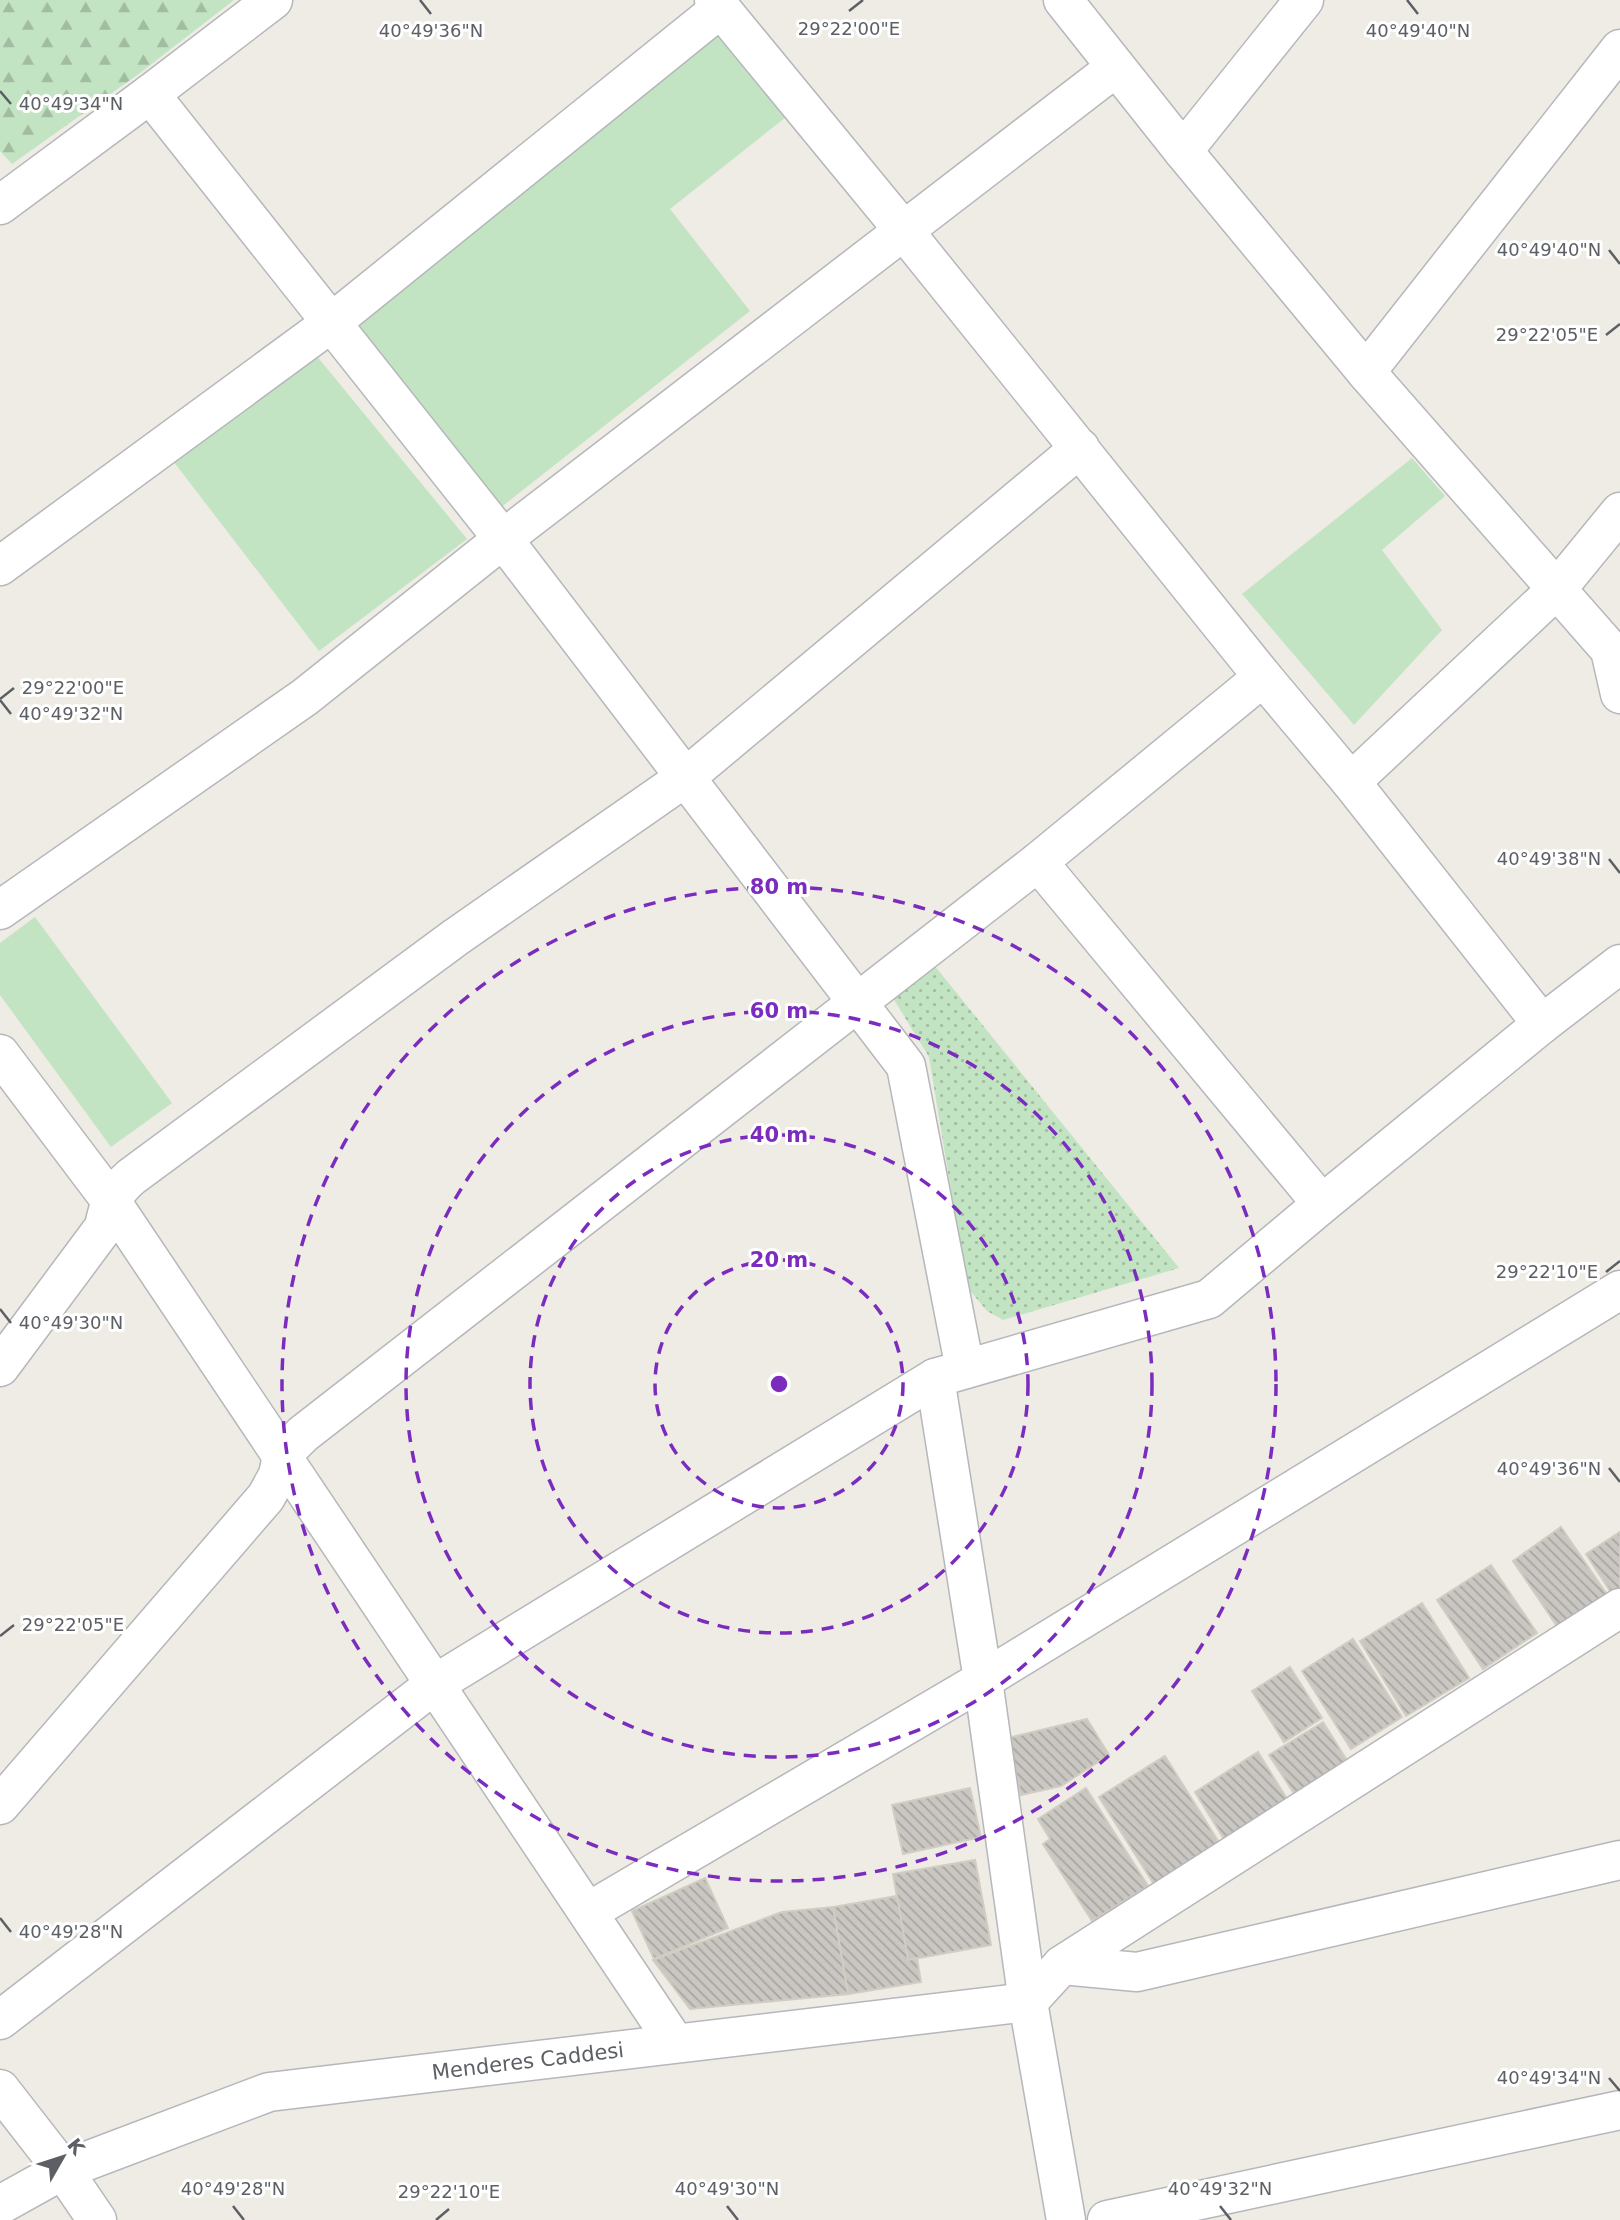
<svg xmlns="http://www.w3.org/2000/svg" width="1620" height="2220" font-family="'DejaVu Sans',sans-serif">
  <style>
    .grass { fill: #c3e4c2 }
    .forest { fill: url(#forest-firs) }
    .park { fill: url(#park-dots) }
    .building { fill: url(#building-back-hatch); stroke: #d2cdc3; stroke-width: 2 }
    .lines { fill: none; stroke-linecap: round; stroke-linejoin: round }
    .minor-casing { stroke: #b5b7bb; stroke-width: 41 }
    .minor { stroke: #fff; stroke-width: 38 }
    .ticks { fill: none; stroke: #5c6064; stroke-width: 2.5 }
    .ring { fill: none; stroke: #7b2cbf; stroke-width: 3.5; stroke-dasharray: 12 9 }
    .labels { text-anchor: middle; dominant-baseline: central; stroke-width: 6; stroke-linejoin: round; paint-order: stroke }
    .street-label { font-size: 21px; fill: #5c6064; stroke: #fff }
    .ticks-label { font-size: 18px; text-anchor: middle; fill: #5c6064; stroke: #fff; stroke-width: 6; stroke-linejoin: round; paint-order: stroke }
    .centre { fill: #7b2cbf; stroke: #fff; stroke-width: 3.5 }
    .ring-label { font-size: 21px; text-anchor: middle; font-weight: bold; fill: #7b2cbf; stroke: #fff; stroke-width: 6; stroke-linejoin: round; paint-order: stroke }
  </style>
  <defs>
    <pattern id="forest-firs" width="22" height="20" patternUnits="userSpaceOnUse" patternTransform="scale(1.75)"><rect width="22" height="20" fill="#c3e4c2"/><path d="M5 1l3.5 6h-7zM16 11l3.5 6h-7z" fill="#a2bca1"/></pattern>
    <pattern id="park-dots" width="8" height="8" patternUnits="userSpaceOnUse" patternTransform="scale(1.75)"><rect width="8" height="8" fill="#c3e4c2"/><path d="M2 2h.1M6 6h.1" fill="none" stroke="#a2bca1" stroke-width="1.8" stroke-linecap="round"/></pattern>
    <pattern id="building-back-hatch" width="6" height="6" patternUnits="userSpaceOnUse" patternTransform="scale(1.75)"><rect width="6" height="6" fill="#cac7c2"/><path d="M-1 5l2 2M0 0l6 6M5-1l2 2" fill="none" stroke="#a7a5a1"/></pattern>
  </defs>
  <rect width="100%" height="100%" fill="#eeece4"/>
  <g class="grass">
    <polygon points="720,34 786,117 670,209 750,311 500,508 354,322"/>
    <polygon points="311,349 467,539 319,651 170,457"/>
    <polygon points="1412,458 1445,496 1382,550 1442,630 1354,725 1242,594"/>
    <polygon points="35,917 172,1103 111,1147 0,995 0,943"/>
  </g>
  <polygon class="forest" points="0,0 234,0 140,73 12,164 0,151"/>
  <polygon class="park" points="930,960 1179,1268 1003,1320 987,1311 967,1287 929,1057 890,993"/>
  <g class="building">
    <polygon points="1561,1527 1610,1599 1561,1632 1513,1561"/>
    <polygon points="1620,1532 1620,1593 1614,1597 1586,1554"/>
    <polygon points="1491,1565 1537,1633 1483,1669 1437,1600"/>
    <polygon points="1422,1603 1469,1678 1406,1716 1360,1641"/>
    <polygon points="1353,1639 1402,1717 1351,1749 1302,1671"/>
    <polygon points="1290,1667 1322,1718 1284,1742 1252,1691"/>
    <polygon points="1087,1719 1109,1755 1061,1786 1021,1795 1008,1738"/>
    <polygon points="1323,1722 1348,1762 1295,1795 1269,1755"/>
    <polygon points="1258,1752 1287,1799 1224,1839 1195,1792"/>
    <polygon points="1165,1756 1223,1849 1157,1889 1099,1797"/>
    <polygon points="970,1788 981,1837 903,1854 892,1805"/>
    <polygon points="1086,1788 1148,1886 1092,1921 1043,1844 1050,1839 1038,1819"/>
    <polygon points="975,1860 991,1945 908,1960 893,1874"/>
    <polygon points="705,1878 728,1928 654,1959 632,1911"/>
    <polygon points="897,1896 908,1960 917,1958 921,1982 848,1994 833,1907"/>
    <polygon points="833,1907 848,1994 690,2009 653,1960 782,1912"/>
  </g>
  <g class="lines">
    <g class="minor-casing">
      <g id="minor">
        <polyline points="714,0 904,231 1263,677 1351,782 1542,1024"/>
        <polyline points="1063,0 1183,151 1366,372 1610,650 1620,694"/>
        <polyline points="150,94 503,539 906,1066 965,1369"/>
        <polyline points="1183,151 1304,0"/>
        <polyline points="0,205 150,94 273,0"/>
        <polyline points="1366,372 1620,49"/>
        <polyline points="0,566 331,323 721,8"/>
        <polyline points="1351,782 1557,589 1620,512"/>
        <polyline points="1038,862 1322,1204"/>
        <polyline points="0,910 305,697 503,539 1115,68"/>
        <polyline points="0,1054 111,1201 675,2043"/>
        <path d="M 0,1367 L 104,1227 C 108,1205 114,1192 131,1177 L 456,937 L 686,777 L 1080,448"/>
        <polyline points="935,1378 983,1680 1028,2002 1066,2220"/>
        <polyline points="0,1805 266,1497 278,1475 282,1455 303,1434 1038,862 1263,677"/>
        <polyline points="588,1912 983,1680 1620,1290"/>
        <polyline points="1062,1965 1137,1972 1620,1860"/>
        <polyline points="0,2020 435,1684 935,1378 1209,1299 1322,1204 1542,1024 1620,964"/>
        <polyline points="0,2089 63,2170 97,2220"/>
        <path id="s1" d="M 0,2205 L 63,2170 L 269,2092 L 1028,2002 L 1062,1965 L 1620,1608"/>
        <polyline points="1107,2220 1620,2110"/>
      </g>
    </g>
    <use href="#minor" class="minor"/>
  </g>
  <path class="ticks" d="M 420,0 L 431,14M 1407,0 L 1418,14M 849,11 L 863,0M 0,91 L 11,104M 1609,250 L 1620,264M 1606,335 L 1620,324M 0,699 L 14,688M 0,700 L 11,714M 1609,859 L 1620,873M 1606,1272 L 1620,1261M 0,1309 L 11,1323M 1609,1468 L 1620,1482M 0,1636 L 14,1625M 0,1918 L 11,1932M 1609,2078 L 1620,2091M 233,2206 L 244,2220M 727,2206 L 738,2220M 1220,2206 L 1231,2220M 436,2220 L 449,2209"/>
  <g class="ring">
    <circle cx="779" cy="1384" r="124"/>
    <circle cx="779" cy="1384" r="249"/>
    <circle cx="779" cy="1384" r="373"/>
    <circle cx="779" cy="1384" r="497"/>
  </g>
  <g class="labels">
    <g class="street-label">
      <text stroke="none"><textPath href="#s1" startOffset="553">Menderes Caddesi</textPath></text>
    </g>
  </g>
  <g class="ticks-label">
    <text x="849" y="35">29°22'00"E</text>
    <text x="431" y="37">40°49'36"N</text>
    <text x="1418" y="37">40°49'40"N</text>
    <text x="71" y="110">40°49'34"N</text>
    <text x="1549" y="256">40°49'40"N</text>
    <text x="1547" y="341">29°22'05"E</text>
    <text x="73" y="694">29°22'00"E</text>
    <text x="71" y="720">40°49'32"N</text>
    <text x="1549" y="865">40°49'38"N</text>
    <text x="1547" y="1278">29°22'10"E</text>
    <text x="71" y="1329">40°49'30"N</text>
    <text x="1549" y="1475">40°49'36"N</text>
    <text x="73" y="1631">29°22'05"E</text>
    <text x="71" y="1938">40°49'28"N</text>
    <text x="1549" y="2084">40°49'34"N</text>
    <text x="233" y="2195">40°49'28"N</text>
    <text x="727" y="2195">40°49'30"N</text>
    <text x="1220" y="2195">40°49'32"N</text>
    <text x="449" y="2198">29°22'10"E</text>
  </g>
  <circle cx="779" cy="1384" r="10" class="centre"/>
  <g class="ring-label">
    <text x="779" y="894">80 m</text>
    <text x="779" y="1018">60 m</text>
    <text x="779" y="1142">40 m</text>
    <text x="779" y="1267">20 m</text>
  </g>
  <g transform="translate(63 2157) rotate(51)" stroke="#ffffff" stroke-width="5" paint-order="stroke">
  <path d="M0-5L12 26L0 18L-12 26Z" fill="#5c6064"/>
  <text y="-10" font-size="19" font-weight="bold" text-anchor="middle" fill="#5c6064">K</text>
  </g>
</svg>
